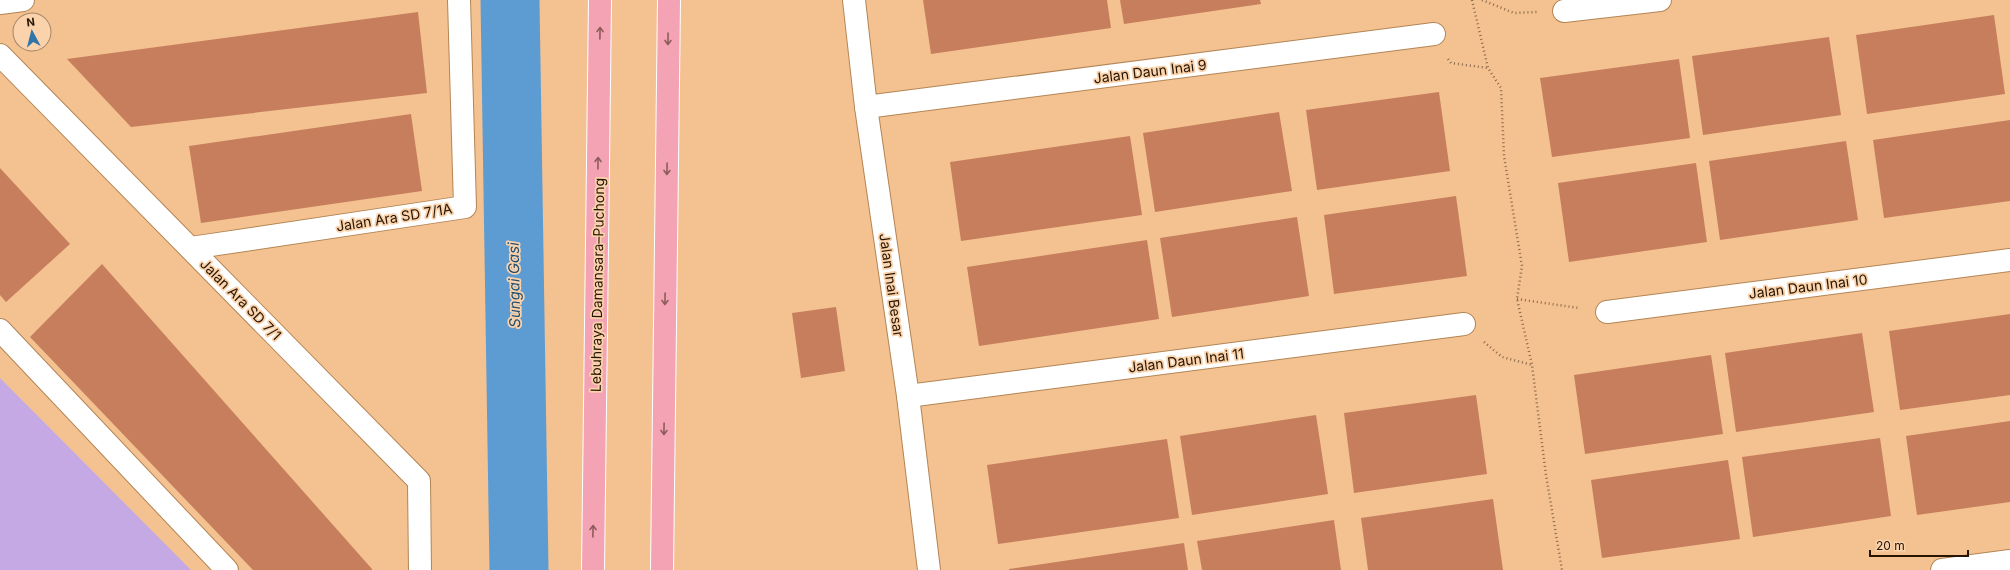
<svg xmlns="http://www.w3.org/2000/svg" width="2010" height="570" font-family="Inter,sans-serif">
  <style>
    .green { fill: #c5a9e5 }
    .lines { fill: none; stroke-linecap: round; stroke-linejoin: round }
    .river { stroke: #5d9cd2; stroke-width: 59 }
    .building { fill: #c77e5c }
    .minor-casing { stroke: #b38555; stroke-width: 24 }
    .motorway-casing { stroke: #fff; stroke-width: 24 }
    .path { stroke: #8a6948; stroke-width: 2.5; stroke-dasharray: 1 3; stroke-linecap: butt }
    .minor { stroke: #fff; stroke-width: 22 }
    .motorway { stroke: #f4a3b4; stroke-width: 22 }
    .oneway { stroke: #8d5c5b }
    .labels { text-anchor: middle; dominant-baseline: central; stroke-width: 3.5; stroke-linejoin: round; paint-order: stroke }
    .street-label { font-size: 14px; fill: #261502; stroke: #fad2ab }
    .water-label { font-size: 15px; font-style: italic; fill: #1f4d72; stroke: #fad2ab }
  </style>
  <rect width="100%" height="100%" fill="#f4c291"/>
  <polygon class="green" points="0,378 191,570 0,570"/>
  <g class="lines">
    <polyline class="river" points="510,0 519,570"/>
  </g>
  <g class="building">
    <polygon points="923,0 1107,0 1111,28 931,54"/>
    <polygon points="1120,0 1260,0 1261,4 1124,24"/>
    <polygon points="418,12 427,93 131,127 67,59"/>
    <polygon points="1994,15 2005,94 1867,114 1856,35"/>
    <polygon points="1829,37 1841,115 1703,135 1692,56"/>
    <polygon points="1679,59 1690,138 1552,157 1540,78"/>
    <polygon points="1439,92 1450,171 1317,190 1306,110"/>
    <polygon points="1279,112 1292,191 1155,212 1143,133"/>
    <polygon points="411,114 422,191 201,223 189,146"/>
    <polygon points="2010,120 2010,201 1884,218 1873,140"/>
    <polygon points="1130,136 1142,215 961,241 950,162"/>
    <polygon points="1846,141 1858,220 1720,240 1709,161"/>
    <polygon points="1696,163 1707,242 1569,262 1558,183"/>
    <polygon points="0,168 70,244 6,302 0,295"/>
    <polygon points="1456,196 1467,276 1334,294 1324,215"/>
    <polygon points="1297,217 1309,296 1172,317 1160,238"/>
    <polygon points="1147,240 1159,319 979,346 967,267"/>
    <polygon points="102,264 372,569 372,570 253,570 30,337"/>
    <polygon points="836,307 845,371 801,378 792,313"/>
    <polygon points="2010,314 2010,395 1900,410 1889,331"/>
    <polygon points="1862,333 1874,412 1736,432 1725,353"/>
    <polygon points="1711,355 1723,434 1585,454 1574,375"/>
    <polygon points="1476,395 1487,474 1354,493 1344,413"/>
    <polygon points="1316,415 1328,494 1192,515 1180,436"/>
    <polygon points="2010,421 2010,502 1917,515 1906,436"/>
    <polygon points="1880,438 1891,516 1753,537 1742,457"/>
    <polygon points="1167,439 1179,518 998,544 987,465"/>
    <polygon points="1728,460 1740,539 1602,558 1591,480"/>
    <polygon points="1493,499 1503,570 1368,570 1361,518"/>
    <polygon points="1334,520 1341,570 1202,570 1197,541"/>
    <polygon points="1184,543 1188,570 1009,570 1009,569"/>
  </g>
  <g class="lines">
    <g class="minor-casing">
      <g id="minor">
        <polyline points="854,0 866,107 908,396 929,570"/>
        <polyline points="0,3 23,0"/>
        <polyline points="1564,11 1660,0"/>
        <polyline points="0,55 419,481 420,570"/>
        <polyline points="866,107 1434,34"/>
        <polyline points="191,248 465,207 459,0"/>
        <polyline points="1607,312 2010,260"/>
        <polyline points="0,330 227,570"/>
        <polyline points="908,396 1464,324"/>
        <polyline points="1942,570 2010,561"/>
      </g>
    </g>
    <g class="motorway-casing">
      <g id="motorway">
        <polyline points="593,570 600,0"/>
        <polyline points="662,570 669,0"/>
      </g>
    </g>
    <g class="path">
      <polyline points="1472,0 1488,68 1501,88 1504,156 1522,266 1517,299 1532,365 1546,475 1562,570"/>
      <polyline points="1482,0 1514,13 1537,12"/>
      <polyline points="1448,59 1451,63 1488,68"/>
      <polyline points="1517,299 1579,308"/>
      <polyline points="1484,342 1502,357 1532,365"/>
    </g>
    <use href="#minor" class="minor"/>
    <use href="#motorway" class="motorway"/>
  </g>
  <defs><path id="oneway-shaft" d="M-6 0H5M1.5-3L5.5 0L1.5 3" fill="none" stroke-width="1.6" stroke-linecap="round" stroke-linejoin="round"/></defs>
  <g class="oneway">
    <use href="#oneway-shaft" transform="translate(600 33) rotate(-89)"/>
    <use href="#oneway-shaft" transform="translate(668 39) rotate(91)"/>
    <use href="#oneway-shaft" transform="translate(598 163) rotate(-89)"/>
    <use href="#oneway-shaft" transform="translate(667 169) rotate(91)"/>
    <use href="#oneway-shaft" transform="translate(665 299) rotate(91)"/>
    <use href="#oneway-shaft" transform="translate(664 429) rotate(91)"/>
    <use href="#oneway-shaft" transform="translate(593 531) rotate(-89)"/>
  </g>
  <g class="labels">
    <g class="street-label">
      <text transform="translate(1150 71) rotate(-7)">Jalan Daun Inai 9</text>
      <text transform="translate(394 217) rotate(-9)">Jalan Ara SD 7/1A</text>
      <text transform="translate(597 285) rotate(-89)">Lebuhraya Damansara–Puchong</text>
      <text transform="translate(892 285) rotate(82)">Jalan Inai Besar</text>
      <text transform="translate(1808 286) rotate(-7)">Jalan Daun Inai 10</text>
      <text transform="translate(241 299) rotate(45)">Jalan Ara SD 7/1</text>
      <text transform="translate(1186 360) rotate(-7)">Jalan Daun Inai 11</text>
    </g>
    <g class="water-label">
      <text transform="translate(514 285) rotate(-91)">Sungai Gasi</text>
    </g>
  </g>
  <g transform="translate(32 32) rotate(353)"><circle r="19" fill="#fad2ab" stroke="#a58667"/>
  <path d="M0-3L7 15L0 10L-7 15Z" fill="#3074aa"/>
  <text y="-6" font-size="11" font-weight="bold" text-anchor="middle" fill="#261502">N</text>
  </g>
  <path d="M1870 550v6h98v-6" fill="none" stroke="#261502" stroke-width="2"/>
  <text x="1876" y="550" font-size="12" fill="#261502" stroke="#fad2ab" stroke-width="3" paint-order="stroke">20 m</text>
</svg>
